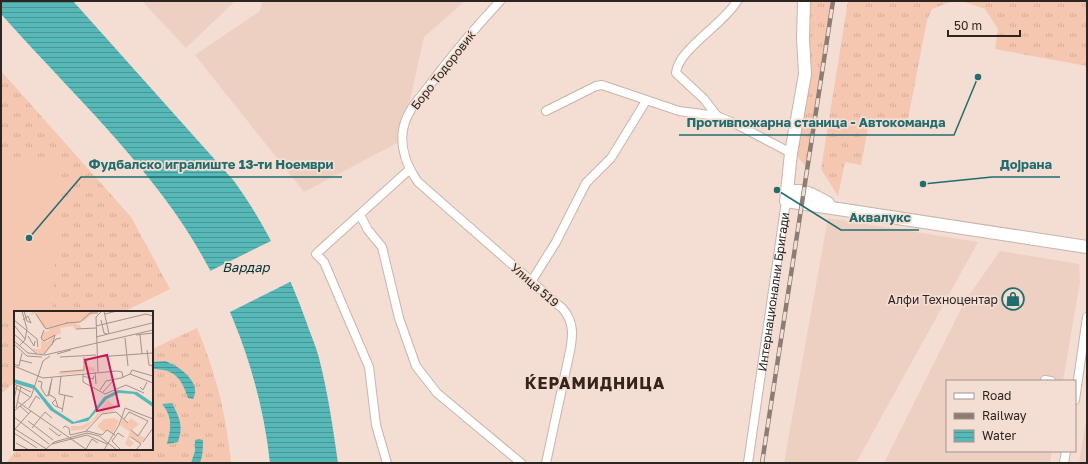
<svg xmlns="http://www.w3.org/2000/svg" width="1088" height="464" font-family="'Golos Text',sans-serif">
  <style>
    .built { fill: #eed0c2 }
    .grass { fill: url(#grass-tufts) }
    .pitch { fill: #f5c7b1 }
    .water { fill: url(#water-rules) }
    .pier { fill: #f4ddd3 }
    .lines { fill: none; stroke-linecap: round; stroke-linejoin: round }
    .street-casing { stroke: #cab5aa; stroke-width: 10 }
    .secondary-casing { stroke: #cab5aa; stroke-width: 14 }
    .street { stroke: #fff; stroke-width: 8 }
    .secondary { stroke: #fff; stroke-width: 12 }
    .rail-casing { stroke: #8b7c75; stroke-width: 4.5 }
    .rail { stroke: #f4ddd3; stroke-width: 3; stroke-dasharray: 9; stroke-linecap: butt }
    .labels { text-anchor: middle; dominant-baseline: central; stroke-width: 3.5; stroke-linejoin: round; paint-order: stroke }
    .street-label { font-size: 12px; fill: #2d2521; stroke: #f4ddd3 }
    .poi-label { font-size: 12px; fill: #2d2521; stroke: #f4ddd3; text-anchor: end }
    .water-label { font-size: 13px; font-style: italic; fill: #013333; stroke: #f4ddd3 }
    .district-label { font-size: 16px; font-weight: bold; letter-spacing: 1px; fill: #35251d; stroke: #f4ddd3 }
    .inset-road { fill: none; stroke: #a4938c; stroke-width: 1 }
    .view { fill: #c2185b; fill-opacity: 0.15; stroke: #c2185b; stroke-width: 2 }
    .inset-edge { fill: none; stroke: #2d2521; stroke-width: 2 }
    .leader { fill: none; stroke: #216d6d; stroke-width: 1.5 }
    .callout-dot { fill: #216d6d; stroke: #f4ddd3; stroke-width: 1.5 }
    .callout-label { font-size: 13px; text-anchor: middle; font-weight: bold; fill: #216d6d; stroke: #f4ddd3; stroke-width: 3.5; stroke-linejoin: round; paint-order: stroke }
  </style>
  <defs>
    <pattern id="grass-tufts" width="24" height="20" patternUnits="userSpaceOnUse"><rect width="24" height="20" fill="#f5c7b1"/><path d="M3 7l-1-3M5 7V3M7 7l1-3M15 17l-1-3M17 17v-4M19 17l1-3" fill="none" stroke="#d2ab98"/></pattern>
    <pattern id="water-rules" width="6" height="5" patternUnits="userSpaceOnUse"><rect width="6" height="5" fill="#56b9b8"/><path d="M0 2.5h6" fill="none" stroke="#489695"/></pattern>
  </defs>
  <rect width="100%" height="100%" fill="#f4ddd3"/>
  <g class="built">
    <polygon points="142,1 235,1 186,48"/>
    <polygon points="262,1 465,1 424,37 401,141 304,192 195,55 260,11"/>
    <polygon points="828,218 978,242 856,463 784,463"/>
    <polygon points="1000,251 1079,264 1080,282 1063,381 947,381 947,451 1052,451 1050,463 884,463 965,301"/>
    <polygon points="1087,415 1087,463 1079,463"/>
  </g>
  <g class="grass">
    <polygon points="809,1 834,1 807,168 794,153"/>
    <polygon points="848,1 953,1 932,9 927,20 906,130 869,123 861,165 845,162 838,196 821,169"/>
    <polygon points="962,1 1087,1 1087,66 995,49 998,29 985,9"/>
    <polygon points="1,71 131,217 170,289 123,312 15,312 15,382 1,394"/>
    <path d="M 197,328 C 216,374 226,413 231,463 L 7,462 L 17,449 L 152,449 L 152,349 Z"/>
  </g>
  <polygon class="pitch" points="1,160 61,163 52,312 15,312 15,324 1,323"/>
  <g class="water">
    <path d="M 1,1 L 73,1 L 234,181 C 265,224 288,271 306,321 C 310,333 316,346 319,358 C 328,393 333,428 338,463 L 270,463 C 260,369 222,275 165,199 C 116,133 56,76 1,14 Z"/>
    <path d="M 165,361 C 178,365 203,383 193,399 L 188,398 C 181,377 174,369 152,369 L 152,362 Z"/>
    <path d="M 172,403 C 179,417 184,426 178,442 L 167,444 C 171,429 173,417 162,404 Z"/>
    <path d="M 199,439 L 203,440 C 203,448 203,455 200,463 L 191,463 L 195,451 L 195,440 Z"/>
  </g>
  <polygon class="pier" points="273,240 292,281 228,313 208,272"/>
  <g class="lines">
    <g class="street-casing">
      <g id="street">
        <path d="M 500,1 C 475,28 451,56 429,86 C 418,100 406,112 403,130 C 400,148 407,167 418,182 L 563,309 C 574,322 573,335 570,351 L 546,463"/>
        <polyline points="546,111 596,86 602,85 679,111 717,116 734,123 791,153"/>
        <path d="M 717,116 L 704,99 L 676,73 C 678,49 724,24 737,1"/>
        <polyline points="360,215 368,230 382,247 399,318 416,366 437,393 521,463"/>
        <polyline points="531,282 556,242 586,183 611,158 646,101"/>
        <polyline points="1045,380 1051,381"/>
        <polyline points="1075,400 1087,317"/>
        <polyline points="387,463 376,425 369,367 324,262 316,254 410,169"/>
        <path id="s1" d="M 748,463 L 786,201"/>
        <polyline points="1064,463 1066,451"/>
      </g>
    </g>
    <g class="secondary-casing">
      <g id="secondary">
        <polyline points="804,1 803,39 805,74 791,153 786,201 1087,247"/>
        <path d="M 787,193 C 803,187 814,196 828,203"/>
      </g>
    </g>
    <use href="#street" class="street"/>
    <use href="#secondary" class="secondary"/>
    <g class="rail-casing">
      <polyline id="rail" points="762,463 833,1"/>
    </g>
    <use href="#rail" class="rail"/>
  </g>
  <defs>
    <g id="shop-ring" transform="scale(1.15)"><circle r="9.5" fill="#f4ddd3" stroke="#216d6d" stroke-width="1.5"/><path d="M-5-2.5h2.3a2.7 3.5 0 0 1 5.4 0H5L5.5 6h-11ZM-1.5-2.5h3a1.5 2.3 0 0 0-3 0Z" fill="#216d6d"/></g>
  </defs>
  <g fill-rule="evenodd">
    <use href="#shop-ring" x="1013" y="299"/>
  </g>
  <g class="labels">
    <g class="street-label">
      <text transform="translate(443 70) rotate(-52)">Боро Тодоровиќ</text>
      <text transform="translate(535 285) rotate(41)">Улица 519</text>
      <text stroke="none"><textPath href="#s1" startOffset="173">Интернационални Бригади</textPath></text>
    </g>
    <g class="poi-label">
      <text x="998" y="299">Алфи Техноцентар</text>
    </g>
    <g class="water-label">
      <text x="246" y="267">Вардар</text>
    </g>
    <g class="district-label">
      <text x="595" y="383">ЌЕРАМИДНИЦА</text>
    </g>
  </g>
  <g transform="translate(14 311)">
    <rect width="139" height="139" fill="#f4ddd3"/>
    <path d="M 19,0 L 82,0 L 70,10 L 61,12 L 66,14 L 67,17 L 60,18 L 59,15 L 46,17 L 47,22 L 31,30 L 27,27 L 30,21 L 35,20 L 35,17 L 30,17 L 21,3 L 16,4 ZM 75,46 L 72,55 L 79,56 L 82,60 L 56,62 L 81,61 L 43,64 L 47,63 L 42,62 L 70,59 L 71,47 ZM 94,89 L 101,96 L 100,100 L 87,103 L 71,118 L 57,120 L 57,115 L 67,115 L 78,110 ZM 100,107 L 105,110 L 99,122 L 94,119 L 90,121 L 83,115 L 90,108 ZM 117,107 L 125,113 L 117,120 L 131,127 L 127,133 L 117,126 L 115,128 L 120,132 L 116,136 L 111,133 L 116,121 L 106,114 L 108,108 L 114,111 Z" fill="#f5c7b1"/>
    <path d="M 40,24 L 37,35 L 30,43 L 25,43 L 18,38 L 27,38 L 27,28 L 33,31 Z" fill="#f5c7b1"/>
    <path d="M 0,68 L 20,74 L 40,98 L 60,111 L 75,106 L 90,86 L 104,79 L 123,81 L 139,92 L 139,96 L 120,83 L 105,82 L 93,88 L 74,110 L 58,113 L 36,99 L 20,78 L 0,72 Z" fill="#56b9b8"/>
    <path class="inset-road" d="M 10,0 L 13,10 L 17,12M 90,0 L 95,23M 22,3 L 32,18 L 53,12M 91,3 L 103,0M 0,9 L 23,28 L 24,36M 9,9 L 14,5 L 17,12M 87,9 L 90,22 L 93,23M 52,12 L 66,11 L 76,2 L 84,2M 0,14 L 11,28M 82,15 L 132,3 L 139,5M 62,18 L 82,17M 30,19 L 27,27 L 30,30 L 41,24 L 38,34M 0,23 L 23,43M 122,24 L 139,22M 126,24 L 128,43M 14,25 L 20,35 L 21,30M 82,26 L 138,12M 111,27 L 114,55M 0,30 L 14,42 L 31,44 L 139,19M 0,33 L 13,45 L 28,46M 5,35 L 11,29 L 13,18 L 8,0M 133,39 L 135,54 L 139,55M 30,43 L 42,28 L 47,27M 43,43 L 57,39M 46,46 L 82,44M 83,46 L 139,42M 6,49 L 18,52M 0,53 L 5,55 L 8,42M 0,55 L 29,67 L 103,60 L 108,61 L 109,67M 46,61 L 70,59 L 70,46M 81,61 L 82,73M 84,61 L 82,6 L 88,0M 69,63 L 69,71 L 91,83 L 112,74 L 130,82M 116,63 L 139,72M 47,65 L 45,83 L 59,86M 69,65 L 79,68 L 80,65M 24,70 L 28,71 L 27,77 L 32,85 L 36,84M 0,73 L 17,81M 0,76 L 16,86M 126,76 L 129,79 L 133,71M 86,79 L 92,70 L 107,67 L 116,63 L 118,59 L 139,65M 89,81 L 99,70M 34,84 L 37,72M 35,84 L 38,67M 36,84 L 41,87 L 44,96M 0,89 L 3,74M 41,89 L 38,92 L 41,95 L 49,98M 4,91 L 73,139M 6,95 L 15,103M 2,97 L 7,75M 15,97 L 22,85 L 26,88M 0,100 L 17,86 L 29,50 L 36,45M 48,101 L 51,84M 0,106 L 35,133M 110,108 L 115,101 L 134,110 L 124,125 L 117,119M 14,110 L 39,129M 18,117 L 31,101 L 38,107M 35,117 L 45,125 L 47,123M 49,117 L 51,115 L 55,117 L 56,124 L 73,120 L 88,124 L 93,119 L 101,124M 1,118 L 34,139M 1,118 L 17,100M 72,120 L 88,103 L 102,101 L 114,112M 0,122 L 23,137M 117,126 L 127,133 L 122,139M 129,131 L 139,117M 2,132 L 15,139M 38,133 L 73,124 L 93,133M 32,138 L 40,131 L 73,122 L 85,125 L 103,139M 72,138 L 78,128 L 84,132M 90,139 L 105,114 L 111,97 L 139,108M 107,139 L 98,130 L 104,122 L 110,126"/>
    <path class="view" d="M 93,44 L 105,95 L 83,100 L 71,49 Z"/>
    <rect width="139" height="139" class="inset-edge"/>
  </g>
  <path class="leader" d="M978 77L954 135H679M923 184L992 177H1060M29 238L81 177H342M777 190L841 230H919"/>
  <g class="callout-dot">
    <circle cx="978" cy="77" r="4"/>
    <circle cx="923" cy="184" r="4"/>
    <circle cx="29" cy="238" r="4"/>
    <circle cx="777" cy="190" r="4"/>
  </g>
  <g class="callout-label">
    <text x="816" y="127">Противпожарна станица - Автокоманда</text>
    <text x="1026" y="169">Дојрана</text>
    <text x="211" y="169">Фудбалско игралиште 13-ти Ноември</text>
    <text x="880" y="222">Аквалукс</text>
  </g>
  <rect width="1088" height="464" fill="none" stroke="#2d2521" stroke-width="4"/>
  <rect x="946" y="380" width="130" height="72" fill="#f4ddd3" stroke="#a4938c"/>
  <rect x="954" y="393" width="20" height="6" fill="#ffffff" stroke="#a4938c"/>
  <text x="982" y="400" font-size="12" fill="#2d2521">Road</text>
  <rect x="954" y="413" width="20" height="6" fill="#8b7c75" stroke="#a4938c"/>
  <text x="982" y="420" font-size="12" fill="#2d2521">Railway</text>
  <rect x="954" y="430" width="20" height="12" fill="url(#water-rules)" stroke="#a4938c"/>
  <text x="982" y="440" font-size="12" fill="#2d2521">Water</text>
  <path d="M948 30v6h72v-6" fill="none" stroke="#2d2521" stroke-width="2"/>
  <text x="954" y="30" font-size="12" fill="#2d2521" stroke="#f4ddd3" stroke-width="3" paint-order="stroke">50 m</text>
</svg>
